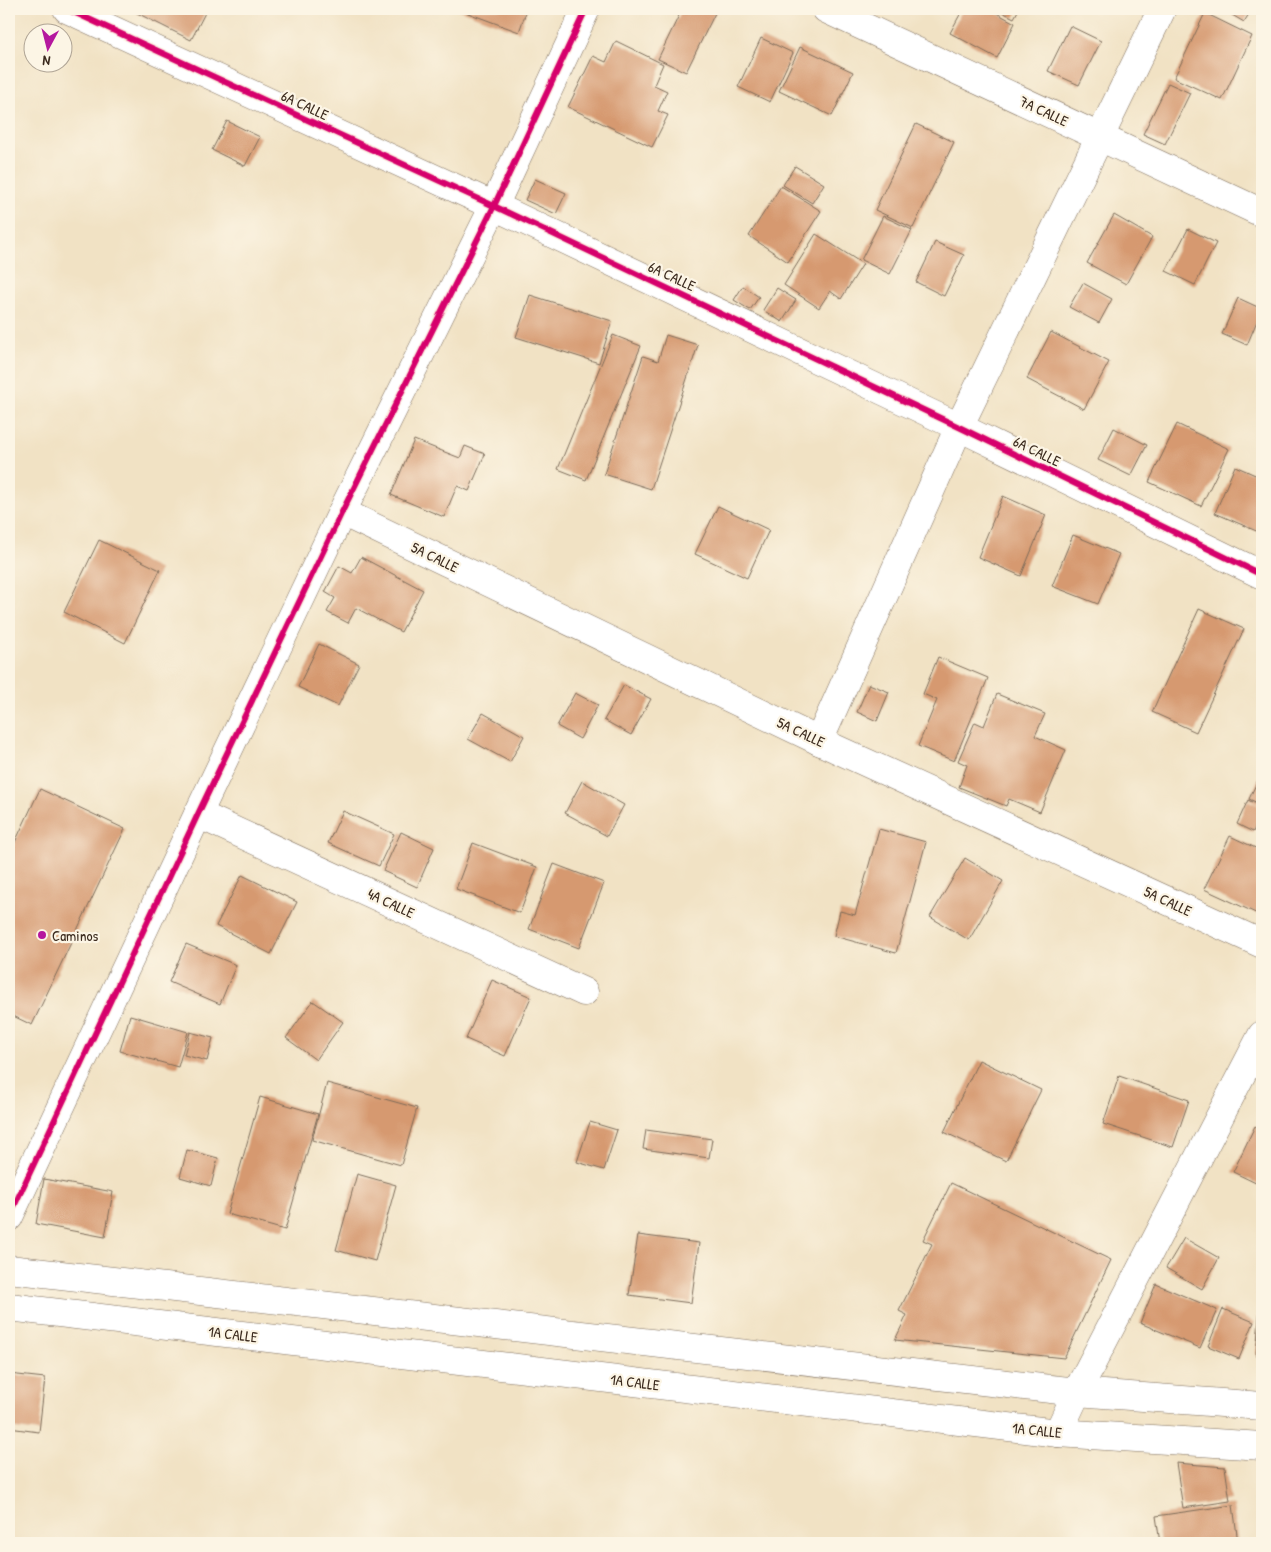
<svg xmlns="http://www.w3.org/2000/svg" width="1271" height="1552" font-family="'Patrick Hand',sans-serif">
  <style>
    .building { fill: #d6996f }
    .lines { fill: none; stroke-linecap: round; stroke-linejoin: round }
    .street-casing { stroke: #7b6a58; stroke-width: 29 }
    .secondary-casing { stroke: #7b6a58; stroke-width: 29 }
    .street { stroke: #fff; stroke-width: 28 }
    .secondary { stroke: #fff; stroke-width: 28 }
    .cycleway-casing { stroke: #fcf5e5; stroke-width: 9 }
    .cycleway { stroke: #d6006c; stroke-width: 6 }
    .poi-dot { fill: #b5179e; stroke: #fcf5e5; stroke-width: 2 }
    .labels { text-anchor: middle; dominant-baseline: central; stroke-width: 4.5; stroke-linejoin: round; paint-order: stroke }
    .street-label { font-size: 15px; fill: #3b2a1e; stroke: #fcf5e5 }
    .poi-label { font-size: 15px; fill: #3b2a1e; stroke: #fcf5e5; text-anchor: start }
  </style>
  <rect width="100%" height="100%" fill="#fcf5e5"/>
  <filter id="ink" filterUnits="userSpaceOnUse"><feTurbulence type="fractalNoise" baseFrequency=".02" numOctaves="2"/><feDisplacementMap in="SourceGraphic" scale="10" xChannelSelector="R" yChannelSelector="G"/><feConvolveMatrix kernelMatrix="1 2 1 2 8 2 1 2 1" color-interpolation-filters="sRGB"/></filter>
  <filter id="wash" filterUnits="userSpaceOnUse"><feTurbulence type="fractalNoise" baseFrequency=".0096" numOctaves="4" result="noise"/><feDisplacementMap in="SourceGraphic" scale="20" xChannelSelector="R" yChannelSelector="G"/><feGaussianBlur stdDeviation="1.12" result="paint"/><feColorMatrix in="noise" values="0 0 0 0 0 0 0 0 0 0 0 0 0 0 0 0 0 1.4 0 .05"/><feComposite in="paint" operator="in"/></filter>
  <g filter="url(#wash)">
    <rect width="100%" height="100%" fill="#f1e2c4"/>
    <g id="blocks">
      <g class="building">
        <polygon points="129,9 207,9 191,40"/>
        <polygon points="457,9 527,9 519,32"/>
        <polygon points="682,9 717,9 686,72 658,59"/>
        <polygon points="963,9 989,9 1015,23 997,58 950,33"/>
        <polygon points="996,9 1019,9 1014,18"/>
        <polygon points="1222,9 1252,9 1244,22"/>
        <polygon points="1205,13 1252,36 1222,100 1174,78"/>
        <polygon points="1070,26 1101,41 1079,85 1048,71"/>
        <polygon points="761,38 793,53 770,102 738,87"/>
        <polygon points="616,41 663,64 654,85 667,91 658,111 668,115 652,147 568,107 593,56 606,62"/>
        <polygon points="800,47 853,72 832,116 779,91"/>
        <polygon points="1168,83 1190,93 1165,144 1143,134"/>
        <polygon points="227,121 260,137 245,166 212,150"/>
        <polygon points="916,124 954,142 913,228 875,210"/>
        <polygon points="795,166 824,184 812,203 783,185"/>
        <polygon points="535,179 566,193 556,214 525,200"/>
        <polygon points="781,186 821,211 788,262 749,236"/>
        <polygon points="1114,215 1152,237 1126,284 1087,263"/>
        <polygon points="883,216 912,230 890,274 861,260"/>
        <polygon points="1188,229 1216,243 1195,285 1166,271"/>
        <polygon points="816,234 863,264 841,299 830,291 819,308 784,285"/>
        <polygon points="935,242 964,255 944,296 916,282"/>
        <polygon points="1083,283 1112,299 1099,323 1069,307"/>
        <polygon points="743,286 759,297 750,310 734,300"/>
        <polygon points="777,288 796,300 782,322 763,310"/>
        <polygon points="530,295 612,321 599,363 516,337"/>
        <polygon points="1238,298 1262,309 1247,345 1222,334"/>
        <polygon points="1051,332 1109,362 1084,409 1027,379"/>
        <polygon points="613,335 641,346 586,480 558,469"/>
        <polygon points="666,335 698,345 651,489 604,474 643,356 658,361"/>
        <polygon points="1177,424 1229,449 1201,506 1149,482"/>
        <polygon points="1114,428 1147,445 1131,476 1098,460"/>
        <polygon points="414,440 460,458 465,446 485,454 469,491 457,486 444,517 391,495"/>
        <polygon points="1235,466 1262,478 1262,530 1261,533 1215,513"/>
        <polygon points="1003,496 1046,515 1021,576 978,557"/>
        <polygon points="718,506 769,530 747,578 695,554"/>
        <polygon points="1073,535 1119,554 1098,604 1052,586"/>
        <polygon points="99,540 160,570 125,643 64,612"/>
        <polygon points="361,557 423,590 401,632 356,608 348,623 327,612 335,598 325,592 339,566 352,573"/>
        <polygon points="1199,609 1244,629 1196,732 1152,712"/>
        <polygon points="319,644 359,664 338,706 298,687"/>
        <polygon points="938,657 988,678 954,761 918,746 937,700 923,694"/>
        <polygon points="869,684 889,692 877,721 857,712"/>
        <polygon points="624,685 651,699 631,735 604,720"/>
        <polygon points="575,693 598,705 580,739 557,726"/>
        <polygon points="997,694 1045,714 1035,736 1066,750 1040,812 1009,799 1006,806 959,787 967,765 958,761 975,722 984,726"/>
        <polygon points="483,713 524,736 510,762 468,739"/>
        <polygon points="1260,776 1262,777 1262,805 1249,799"/>
        <polygon points="582,781 624,805 607,836 565,813"/>
        <polygon points="40,789 125,829 32,1025 9,1014 9,855"/>
        <polygon points="1248,800 1262,807 1262,813 1253,832 1237,824"/>
        <polygon points="343,811 394,834 379,866 328,843"/>
        <polygon points="879,829 926,842 896,953 834,936 840,911 855,915"/>
        <polygon points="401,832 434,848 417,887 383,871"/>
        <polygon points="1230,836 1262,851 1262,910 1260,915 1204,889"/>
        <polygon points="473,843 537,867 520,913 456,889"/>
        <polygon points="965,858 1003,881 969,940 930,917"/>
        <polygon points="554,864 604,883 579,948 529,929"/>
        <polygon points="242,875 297,902 271,954 216,926"/>
        <polygon points="186,944 236,965 220,1004 169,982"/>
        <polygon points="492,980 531,997 505,1056 466,1039"/>
        <polygon points="313,1001 343,1022 316,1060 286,1038"/>
        <polygon points="130,1015 188,1032 178,1067 120,1051"/>
        <polygon points="190,1032 213,1038 207,1061 184,1055"/>
        <polygon points="979,1060 1041,1090 1006,1161 944,1132"/>
        <polygon points="1119,1076 1189,1100 1173,1147 1103,1124"/>
        <polygon points="327,1083 417,1108 401,1165 312,1140"/>
        <polygon points="260,1097 318,1114 285,1230 227,1214"/>
        <polygon points="590,1122 617,1130 604,1170 577,1162"/>
        <polygon points="1255,1126 1262,1130 1262,1186 1233,1172"/>
        <polygon points="646,1130 712,1139 709,1158 643,1149"/>
        <polygon points="187,1150 218,1158 211,1186 180,1177"/>
        <polygon points="357,1174 396,1185 375,1261 336,1250"/>
        <polygon points="44,1179 113,1192 105,1237 36,1224"/>
        <polygon points="951,1183 1111,1260 1064,1358 895,1340 907,1315 899,1311 932,1244 923,1240"/>
        <polygon points="638,1235 699,1243 691,1303 629,1295"/>
        <polygon points="1184,1238 1219,1258 1202,1289 1166,1268"/>
        <polygon points="1156,1284 1217,1310 1200,1348 1140,1323"/>
        <polygon points="1260,1305 1262,1306 1262,1356 1256,1355"/>
        <polygon points="1223,1309 1254,1322 1239,1359 1208,1346"/>
        <polygon points="9,1374 45,1378 39,1432 9,1428"/>
        <polygon points="1176,1463 1225,1467 1230,1501 1183,1508"/>
        <polygon points="1233,1505 1238,1543 1160,1543 1156,1516"/>
      </g>
    </g>
  </g>
  <g filter="url(#ink)">
    <use href="#blocks" fill-opacity="0" stroke="#7b6a58" stroke-width="1"/>
    <g class="lines">
      <g class="street-casing">
        <g id="street">
          <polyline points="67,9 494,206 959,427 1262,575"/>
          <polyline points="826,9 1262,213"/>
          <polyline points="342,512 819,741 1262,944"/>
          <polyline points="819,741 959,427 1162,9"/>
          <polyline points="198,814 584,992"/>
          <polyline points="9,1217 198,814 342,512 494,206 586,9"/>
          <polyline points="1058,1433 1077,1392 1262,1035"/>
        </g>
      </g>
      <g class="secondary-casing">
        <g id="secondary">
          <polyline points="9,1269 1077,1392 1262,1406"/>
          <polyline points="9,1307 1058,1433 1262,1446"/>
        </g>
      </g>
      <use href="#street" class="street"/>
      <use href="#secondary" class="secondary"/>
      <g class="cycleway-casing">
        <g id="cycleway">
          <polyline points="67,9 494,206 959,427 1262,575"/>
          <polyline points="9,1217 198,814 342,512 494,206 586,9"/>
        </g>
      </g>
      <use href="#cycleway" class="cycleway"/>
    </g>
  </g>
  <circle class="poi-dot" cx="42" cy="935" r="5"/>
  <g class="labels">
    <g class="street-label">
      <text transform="translate(305 105) rotate(25)">6A CALLE</text>
      <text transform="translate(1044 111) rotate(25)">7A CALLE</text>
      <text transform="translate(672 276) rotate(25)">6A CALLE</text>
      <text transform="translate(1037 451) rotate(26)">6A CALLE</text>
      <text transform="translate(435 557) rotate(26)">5A CALLE</text>
      <text transform="translate(801 732) rotate(25)">5A CALLE</text>
      <text transform="translate(1168 901) rotate(25)">5A CALLE</text>
      <text transform="translate(391 903) rotate(25)">4A CALLE</text>
      <text transform="translate(233 1334) rotate(7)">1A CALLE</text>
      <text transform="translate(635 1382) rotate(7)">1A CALLE</text>
      <text transform="translate(1037 1430) rotate(6)">1A CALLE</text>
    </g>
    <g class="poi-label">
      <text x="52" y="935">Caminos</text>
    </g>
  </g>
  <rect width="1271" height="1552" fill="none" stroke="#fcf5e5" stroke-width="30"/>
  <g transform="translate(48 48) rotate(187)"><circle r="24" fill="#fcf5e5" stroke="#afa495"/>
  <path d="M0-4L9 19L0 12L-9 19Z" fill="#b5179e"/>
  <text y="-8" font-size="14" font-weight="bold" text-anchor="middle" fill="#3b2a1e">N</text>
  </g>
</svg>
